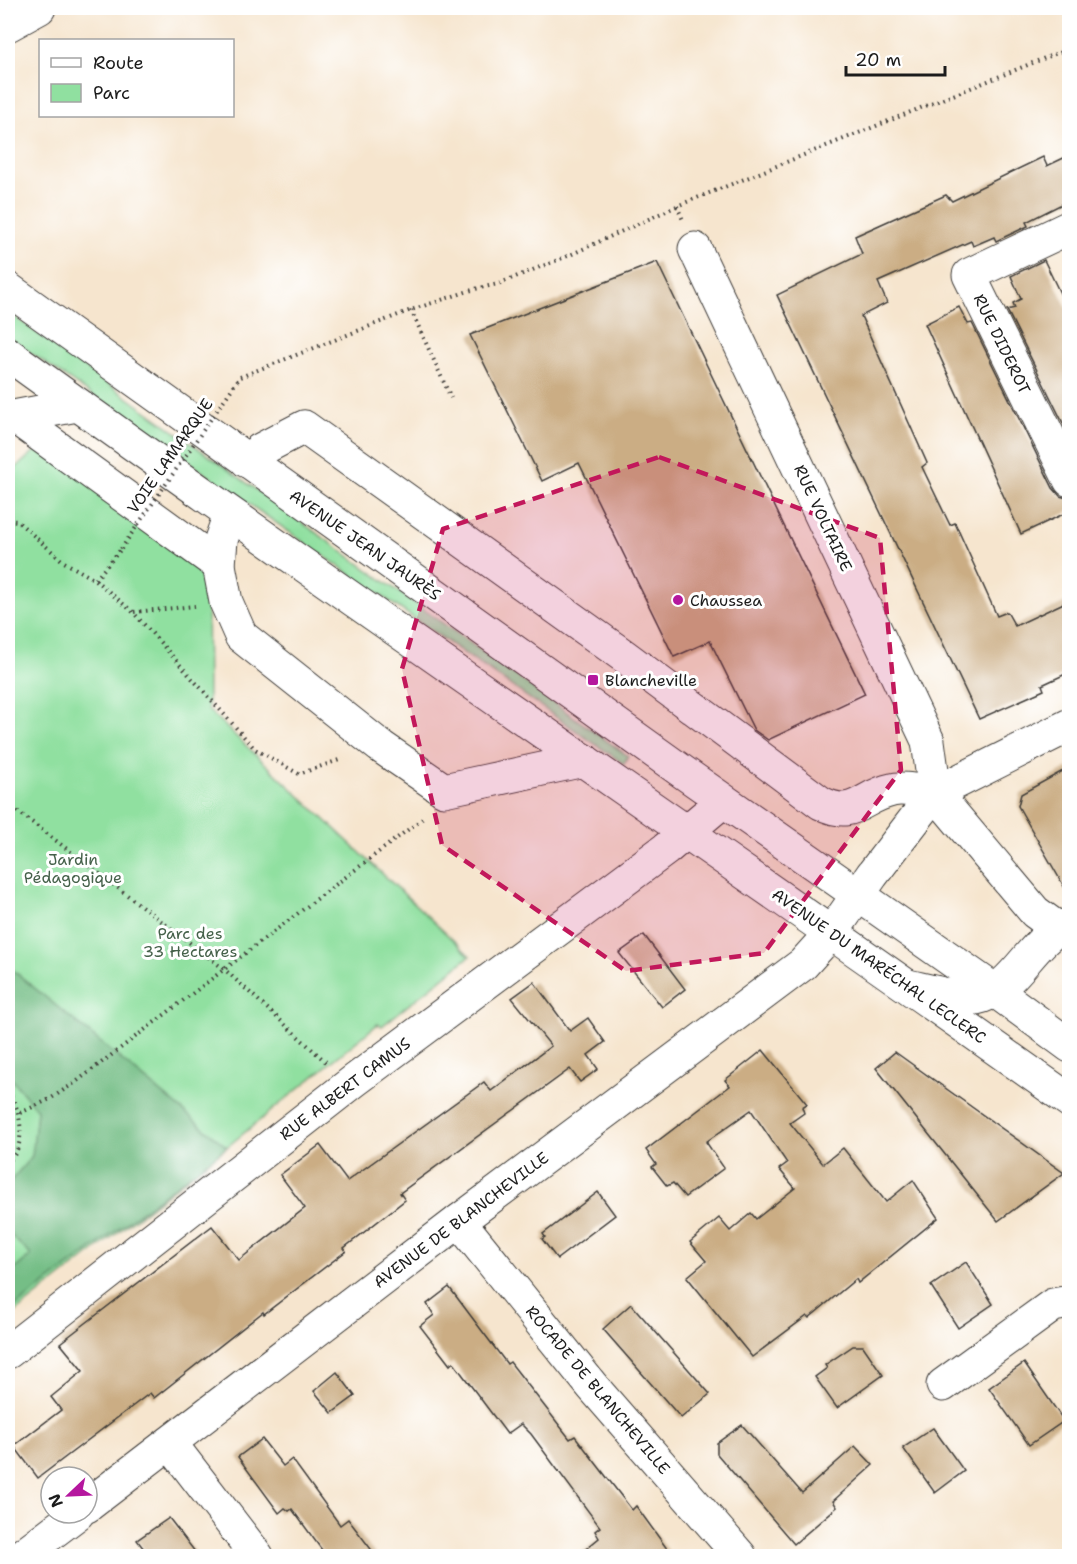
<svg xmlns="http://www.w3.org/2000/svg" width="1077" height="1564" font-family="'Shantell Sans',sans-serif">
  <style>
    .green { fill: #90e0a0; stroke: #567e5e; stroke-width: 1.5 }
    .forest { fill: #74be86; stroke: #486d51; stroke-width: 1.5 }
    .building { fill: #cbad84 }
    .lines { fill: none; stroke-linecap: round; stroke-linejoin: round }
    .minor-casing { stroke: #3d3a37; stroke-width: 35 }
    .major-casing { stroke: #3d3a37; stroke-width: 35 }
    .path { stroke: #3d3a37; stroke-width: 4; stroke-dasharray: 1.5 4.5; stroke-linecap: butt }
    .minor { stroke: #fff; stroke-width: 33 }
    .major { stroke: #fff; stroke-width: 33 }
    .path-bridge { stroke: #3d3a37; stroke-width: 4; stroke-dasharray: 1.5 4.5; stroke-linecap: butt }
    .marked { fill: #c2185b; fill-opacity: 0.2; stroke: #c2185b; stroke-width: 4.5; stroke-dasharray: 12 8; stroke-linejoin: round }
    .poi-dot { fill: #b5179e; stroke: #fff; stroke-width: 2 }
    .labels { text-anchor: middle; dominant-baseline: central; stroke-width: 6; stroke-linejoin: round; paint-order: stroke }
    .street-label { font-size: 16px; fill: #1c1c1c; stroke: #fff }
    .poi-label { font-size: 16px; fill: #1c1c1c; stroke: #fff; text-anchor: start }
    .park-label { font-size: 16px; fill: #45614a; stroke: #fff }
  </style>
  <rect width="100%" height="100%" fill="#fff"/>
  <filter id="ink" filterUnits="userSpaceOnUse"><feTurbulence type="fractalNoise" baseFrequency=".0167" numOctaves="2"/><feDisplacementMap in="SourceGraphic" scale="12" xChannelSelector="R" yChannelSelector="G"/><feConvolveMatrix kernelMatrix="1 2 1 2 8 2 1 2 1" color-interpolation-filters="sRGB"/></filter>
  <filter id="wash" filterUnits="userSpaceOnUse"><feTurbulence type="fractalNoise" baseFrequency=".008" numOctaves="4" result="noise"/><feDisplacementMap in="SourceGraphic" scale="24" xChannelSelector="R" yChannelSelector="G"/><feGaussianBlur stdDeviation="1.35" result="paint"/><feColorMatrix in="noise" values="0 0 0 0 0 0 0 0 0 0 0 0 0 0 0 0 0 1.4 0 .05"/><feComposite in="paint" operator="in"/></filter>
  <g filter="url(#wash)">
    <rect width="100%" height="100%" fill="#f6e5ce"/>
    <g class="green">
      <polygon points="8,312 628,756 624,764 8,337"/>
      <polygon points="49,438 207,570 208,710 470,956 382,1026 378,1024 227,1147 8,1318 8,475"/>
    </g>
    <polygon class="forest" points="8,966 227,1147 8,1312 8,1275 31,1255 8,1233 8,1184 32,1156 37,1110 8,1075"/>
    <g id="blocks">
      <g class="building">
        <polygon points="1070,155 1070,200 1026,222 1028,226 996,241 994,237 973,246 971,241 878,282 887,303 861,316 927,463 922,467 950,525 955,523 997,616 1007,612 1015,626 1070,600 1070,672 1042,685 1044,690 979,719 777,295 862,254 855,236 946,195 952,201 1043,157 1047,166"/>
        <polygon points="1044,260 1070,314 1070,437 1007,310 1015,308 1013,303 1021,299 1011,276"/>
        <polygon points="657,262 865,694 768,740 754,730 710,641 674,657 579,463 542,481 470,335"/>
        <polygon points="959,307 968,324 972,323 1053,488 1060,496 1070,499 1070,511 1021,534 925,324"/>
        <polygon points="1070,767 1070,897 1018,806 1021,794"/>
        <polygon points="644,935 685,989 662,1007 619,953"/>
        <polygon points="534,982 570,1031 588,1018 605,1042 588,1055 598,1069 580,1082 570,1069 400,1193 405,1200 344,1248 346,1251 264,1314 263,1312 154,1398 150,1393 38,1478 14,1446 61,1410 51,1397 83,1371 60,1343 212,1226 239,1260 305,1208 280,1175 320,1145 347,1181 484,1082 491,1091 551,1046 512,998"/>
        <polygon points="763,1050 807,1104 802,1107 804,1113 790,1123 823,1164 843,1148 886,1202 913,1180 938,1218 858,1283 856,1279 809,1318 807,1316 752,1357 687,1277 706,1261 690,1242 719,1218 730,1231 751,1213 756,1219 795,1188 779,1169 787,1163 751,1110 706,1142 724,1168 685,1197 673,1183 667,1186 652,1167 656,1164 646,1150 730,1086 725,1080"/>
        <polygon points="895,1052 927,1075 1064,1173 998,1221 876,1068"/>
        <polygon points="598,1192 615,1215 557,1259 542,1239 545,1237 543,1234"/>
        <polygon points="966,1262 993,1304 958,1328 931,1286"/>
        <polygon points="449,1287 507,1364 510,1362 570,1439 575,1436 632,1510 636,1506 673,1557 576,1557 599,1538 595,1531 600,1527 531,1434 521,1424 507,1434 453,1362 450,1365 420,1326 434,1315 427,1304"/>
        <polygon points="631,1304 710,1394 681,1418 603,1329"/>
        <polygon points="853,1346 863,1346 883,1375 837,1408 815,1377 827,1368 825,1365"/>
        <polygon points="1024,1363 1064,1421 1029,1445 989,1388"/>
        <polygon points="337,1372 355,1396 332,1413 314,1391"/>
        <polygon points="742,1425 802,1493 855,1446 873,1465 833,1501 837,1507 794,1544 717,1454 717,1443"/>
        <polygon points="933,1428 964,1471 935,1493 903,1448"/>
        <polygon points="262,1439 283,1466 292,1459 340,1525 348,1519 377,1557 327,1557 292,1509 289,1511 285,1508 279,1513 238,1457"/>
        <polygon points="169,1518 199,1557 150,1557 137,1540"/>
      </g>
    </g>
  </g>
  <g filter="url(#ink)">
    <use href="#blocks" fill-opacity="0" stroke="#3d3a37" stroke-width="1.5"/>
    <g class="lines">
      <g class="minor-casing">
        <g id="minor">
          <polyline points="8,25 39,8"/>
          <polyline points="1070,227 969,275 1070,480"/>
          <polyline points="695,249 928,741 935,793"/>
          <polyline points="15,417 219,565"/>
          <polyline points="8,418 77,405"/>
          <path d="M 247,461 L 260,450 L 304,427 L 624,656 L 821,803 C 855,820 862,796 892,790 C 904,787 922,792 935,793"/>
          <polyline points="230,514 221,540 219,565 226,602 241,636 380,746 444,790 584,760"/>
          <polyline points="935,793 1070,725"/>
          <path d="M 908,986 C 922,989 964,1000 976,998 C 1017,990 1032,935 1070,924"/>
          <polyline points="459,1221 592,1386 740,1556"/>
          <polyline points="8,1352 354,1081 666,849 723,801"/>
          <polyline points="943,1385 1053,1305 1070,1302"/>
          <polyline points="170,1443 257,1556"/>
          <polyline points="87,1506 459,1221 803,964 832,932 872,875 935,793 1035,912 1057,928"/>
          <polyline points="21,1556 78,1513"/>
        </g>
      </g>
      <g class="major-casing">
        <g id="major">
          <polyline points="8,289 683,772 994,990 1070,1046"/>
          <path d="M 8,354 C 358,608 717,850 1070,1101"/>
        </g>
      </g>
      <g class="path">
        <polyline points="677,206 683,220"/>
        <polyline points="411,310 451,398"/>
        <polyline points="240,377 411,310 475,289 498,284 570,255 677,206 1070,48"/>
        <polyline points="8,520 17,521 64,562 95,580 121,549"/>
        <polyline points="95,580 133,612 255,749 299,774 342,759"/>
        <polyline points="134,612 195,606"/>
        <polyline points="8,804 224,969 326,1062"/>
        <path d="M 8,1091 C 21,1109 28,1145 8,1162"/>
        <polyline points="20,1113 50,1099 76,1082 426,816"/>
      </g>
      <use href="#minor" class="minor"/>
      <use href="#major" class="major"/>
      <polyline class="path-bridge" points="121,549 240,377"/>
    </g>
  </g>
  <path class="marked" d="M 659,457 L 880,538 L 901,770 L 764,953 L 626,971 L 442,845 L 402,669 L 443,529 Z"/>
  <g class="poi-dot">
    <circle cx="678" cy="600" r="6"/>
    <rect x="587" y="674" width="12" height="12" rx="3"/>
  </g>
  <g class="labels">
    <g class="street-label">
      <text transform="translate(1002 344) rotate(64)">RUE DIDEROT</text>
      <text transform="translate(170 456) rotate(-55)">VOIE LAMARQUE</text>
      <text transform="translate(823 518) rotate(65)">RUE VOLTAIRE</text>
      <text transform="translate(365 545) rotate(35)">AVENUE JEAN JAURÈS</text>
      <text transform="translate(879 966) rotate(35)">AVENUE DU MARÉCHAL LECLERC</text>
      <text transform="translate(345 1089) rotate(-37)">RUE ALBERT CAMUS</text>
      <text transform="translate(461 1220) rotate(-37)">AVENUE DE BLANCHEVILLE</text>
      <text transform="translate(598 1390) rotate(50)">ROCADE DE BLANCHEVILLE</text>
    </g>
    <g class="poi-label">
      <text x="690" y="600">Chaussea</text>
      <text x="605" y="680">Blancheville</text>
    </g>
    <g class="park-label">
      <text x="73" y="859">Jardin<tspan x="73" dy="18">Pédagogique</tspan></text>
      <text x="190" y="933">Parc des<tspan x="190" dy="18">33 Hectares</tspan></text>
    </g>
  </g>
  <rect width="1077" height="1564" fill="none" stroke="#fff" stroke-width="30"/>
  <rect x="39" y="39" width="195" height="78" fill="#ffffff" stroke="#a4a4a4" stroke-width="1.5"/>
  <rect x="51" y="58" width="30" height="9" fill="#ffffff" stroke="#a4a4a4" stroke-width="1.5"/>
  <text x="93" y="69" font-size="18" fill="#1c1c1c">Route</text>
  <rect x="51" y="84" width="30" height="18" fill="#90e0a0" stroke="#a4a4a4" stroke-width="1.5"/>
  <text x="93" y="99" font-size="18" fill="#1c1c1c">Parc</text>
  <g transform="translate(69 1495) rotate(247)"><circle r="28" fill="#ffffff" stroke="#a4a4a4" stroke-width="1.5"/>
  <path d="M0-4.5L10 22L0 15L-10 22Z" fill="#b5179e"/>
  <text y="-9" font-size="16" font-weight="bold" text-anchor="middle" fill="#1c1c1c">N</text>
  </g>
  <path d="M846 66v9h99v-9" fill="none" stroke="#1c1c1c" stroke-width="3"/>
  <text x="855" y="66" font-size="18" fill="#1c1c1c" stroke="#ffffff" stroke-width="4.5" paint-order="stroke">20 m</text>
</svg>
